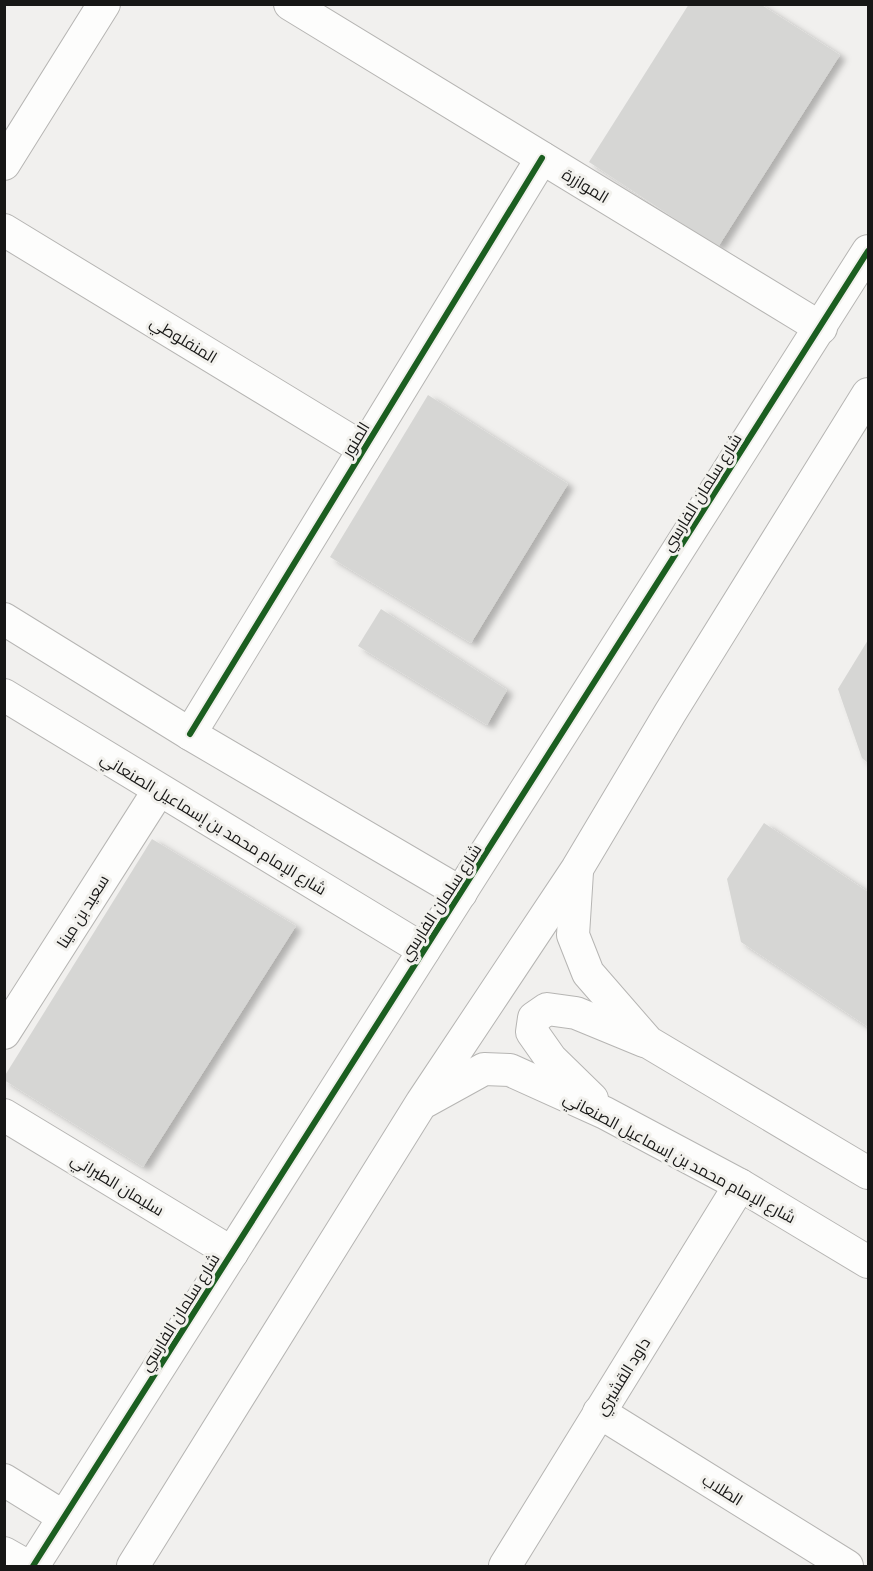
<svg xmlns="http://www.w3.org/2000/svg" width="873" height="1571" font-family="Barlow,Cairo,sans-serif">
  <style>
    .building { fill: #d6d6d4; filter: url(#shadow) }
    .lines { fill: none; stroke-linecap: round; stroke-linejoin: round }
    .minor-casing { stroke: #b6b5b3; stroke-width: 34 }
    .minor { stroke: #fdfdfc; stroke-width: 32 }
    .cycleway-casing { stroke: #f2f1ed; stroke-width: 10 }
    .cycleway { stroke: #1b5e20; stroke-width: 6 }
    .labels { text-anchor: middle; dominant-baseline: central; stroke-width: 6; stroke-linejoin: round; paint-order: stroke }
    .street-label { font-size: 16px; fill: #171716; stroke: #f2f1ed }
  </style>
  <defs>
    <filter id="shadow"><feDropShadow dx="6" dy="4" stdDeviation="3" flood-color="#0004"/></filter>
  </defs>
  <rect width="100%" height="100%" fill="#f1f0ee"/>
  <g class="building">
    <polygon points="689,4 760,4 840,55 718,247 589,162"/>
    <polygon points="428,395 568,484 471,643 330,557"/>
    <polygon points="381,609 507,690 487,725 358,646"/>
    <polygon points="868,640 868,763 862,758 838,689"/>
    <polygon points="764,823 868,892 868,1027 741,942 727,879"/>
    <polygon points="152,839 296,926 143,1167 4,1080 4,1077"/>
  </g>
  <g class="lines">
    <g class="minor-casing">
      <g id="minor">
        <polyline points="290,4 821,328"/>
        <polyline points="4,164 104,4"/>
        <polyline points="4,230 364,449"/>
        <polyline points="4,619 190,734 461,893"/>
        <polyline points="4,695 424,950"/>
        <polyline points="190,734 542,158"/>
        <polyline points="577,872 573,935 588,973 648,1042 868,1173"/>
        <polyline points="4,1033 159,790"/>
        <polyline points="592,1099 551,1059 532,1032 534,1018 547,1009 576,1013 644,1041"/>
        <polyline points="426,1101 484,1069 510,1070 605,1113 740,1185 868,1262"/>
        <polyline points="4,1115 232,1253"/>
        <polyline points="599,1412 847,1566"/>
        <polyline points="4,1480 64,1517"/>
        <polyline points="4,1553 27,1566"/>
        <polyline points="33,1566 868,251"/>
        <polyline points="133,1566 422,1102 577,869 670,713 868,394"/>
        <polyline points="505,1566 740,1185"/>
      </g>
    </g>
    <use href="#minor" class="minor"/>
    <g class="cycleway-casing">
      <g id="cycleway">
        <polyline points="190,734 542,158"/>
        <polyline points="33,1566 868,251"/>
      </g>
    </g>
    <use href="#cycleway" class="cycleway"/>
  </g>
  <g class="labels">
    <g class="street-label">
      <text transform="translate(586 185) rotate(31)">الموازرة</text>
      <text transform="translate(184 339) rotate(31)">المنفلوطي</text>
      <text transform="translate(355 439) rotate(-59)">المنور</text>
      <text transform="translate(701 492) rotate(-58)">شارع سلمان الفارسي</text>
      <text transform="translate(214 823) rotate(31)">شارع الإمام محمد بن إسماعيل الصنعاني</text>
      <text transform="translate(440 902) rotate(-57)">شارع سلمان الفارسي</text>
      <text transform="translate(82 911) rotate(-58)">سعيد بن مينا</text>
      <text transform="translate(680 1157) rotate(28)">شارع الإمام محمد بن إسماعيل الصنعاني</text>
      <text transform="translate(118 1184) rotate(31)">سليمان الطبراني</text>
      <text transform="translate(179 1312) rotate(-58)">شارع سلمان الفارسي</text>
      <text transform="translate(622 1376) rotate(-58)">داود القشيري</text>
      <text transform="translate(723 1489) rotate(32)">الطلاب</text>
    </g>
  </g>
  <rect width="873" height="1571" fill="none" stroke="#171716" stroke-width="12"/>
</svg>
